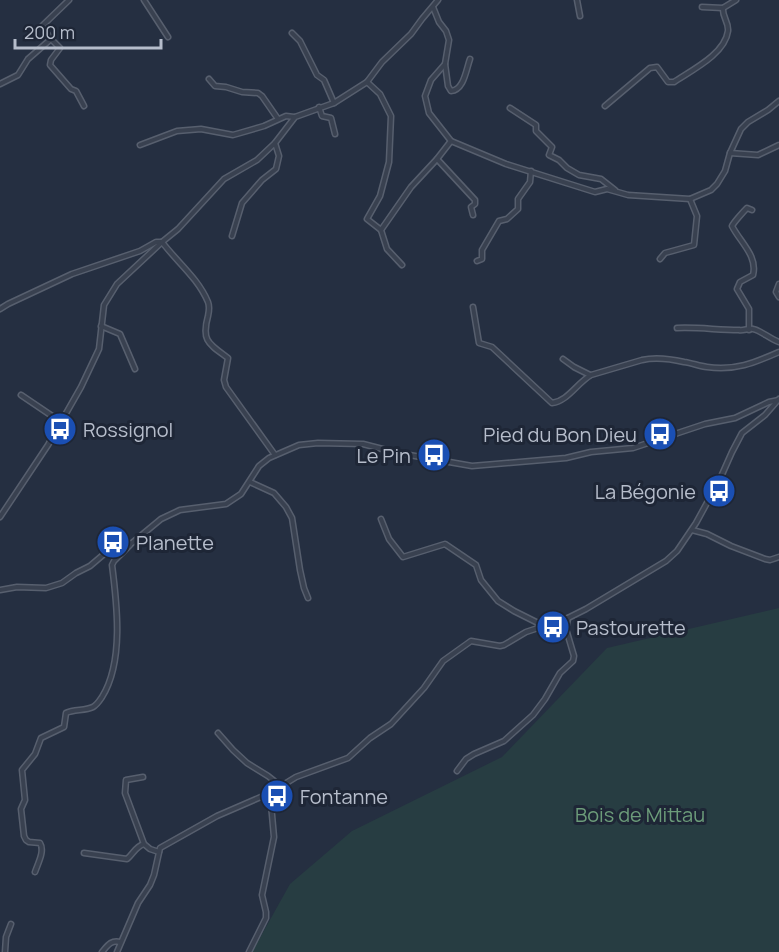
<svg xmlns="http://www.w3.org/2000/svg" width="779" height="952" font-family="Manrope,sans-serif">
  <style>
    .green { fill: #273d42 }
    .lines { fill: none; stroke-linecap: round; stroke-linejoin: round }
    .street-casing { stroke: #575f6e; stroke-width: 7 }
    .street { stroke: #394150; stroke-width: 4 }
    .labels { text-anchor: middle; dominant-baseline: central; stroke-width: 6; stroke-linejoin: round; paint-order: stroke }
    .poi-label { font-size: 20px; fill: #b6bdcb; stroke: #1e2636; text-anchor: start }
    .park-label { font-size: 20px; fill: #6c9c7a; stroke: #1e2636 }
  </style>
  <rect width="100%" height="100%" fill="#252f41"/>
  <polygon class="green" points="779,608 779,952 252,952 290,884 352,831 502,757 607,648"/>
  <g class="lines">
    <g class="street-casing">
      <g id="street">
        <polyline points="144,0 168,37"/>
        <polyline points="577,0 580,16"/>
        <polyline points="433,7 439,22 446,31 449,40 445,64 431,80 425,96 429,113 451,141 506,164 595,192 607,189 628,195 690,199 711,190 717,184 725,171 730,153 741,129 748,122 768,110 779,101"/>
        <polyline points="702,7 723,8"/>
        <polyline points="292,33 300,41 317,75 324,80 334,103"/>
        <polyline points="51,39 60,48 51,60 50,65 71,89 76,91 84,106"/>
        <path d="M 445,64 L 448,86 L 451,91 C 464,90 466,70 470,59"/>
        <polyline points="209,79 215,86 226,87 242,92 258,93 262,96 278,119"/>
        <polyline points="367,82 380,94 391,116 389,162 380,196 367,219 381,230"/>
        <polyline points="0,84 18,75 28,59 51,39 42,26 69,0"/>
        <path d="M 605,106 L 650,68 L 657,67 L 668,82 L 674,82 C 692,70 725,54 728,31 C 729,22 722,17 723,8 L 736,0"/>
        <polyline points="319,107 322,116 331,118 335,134"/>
        <polyline points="510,108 536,125 536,131 552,147 549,155 559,160 567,168 579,175 601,179 615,190"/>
        <polyline points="140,145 177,131 201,129 233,135 264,126 286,116 294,117"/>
        <polyline points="730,153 758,155 779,145"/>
        <polyline points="437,159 475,200 475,204 471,207 473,215"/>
        <polyline points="232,236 242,203 262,180 276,169 279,156 275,143"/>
        <path d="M 162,242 C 177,262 198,278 208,302 C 210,307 209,311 208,316 C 201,341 209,344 228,358 L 224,380 L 226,387 L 275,455"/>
        <polyline points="660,259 665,253 694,245 697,216 690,199"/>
        <polyline points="477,261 482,259 482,250 499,221 507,219 518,209 518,199 530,182 531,171"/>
        <polyline points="402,265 387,249 381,230 411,187 437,159 451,141"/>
        <polyline points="779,284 776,292 779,297"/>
        <path d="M 473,307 L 479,343 L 492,347 L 552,403 C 568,401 577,383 591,375 L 642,360 C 655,357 671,359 684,362 C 692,363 699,366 707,367 C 735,371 754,363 779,352"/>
        <polyline points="0,309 8,304 72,274 140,251 156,242 161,242"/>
        <polyline points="101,326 120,334 135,369"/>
        <path d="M 677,328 C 698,327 718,330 739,330 C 743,331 749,328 753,329 C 760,330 770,339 779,342"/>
        <path d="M 749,330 L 749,309 L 737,289 L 740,282 L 753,275 C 758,256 740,242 732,226 C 734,222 744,211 747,208 L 752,210"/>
        <polyline points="563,359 574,367 590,375"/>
        <polyline points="21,395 61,422"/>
        <polyline points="250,482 274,493 286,507 292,518 300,570 304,588 308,598"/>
        <polyline points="0,517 48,445 81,387 99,349 104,305 117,284 162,242 178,229 224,179 257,160 275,143 295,117 334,103 367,82 382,62 411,34 422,19 438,0"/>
        <polyline points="381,519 389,539 403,557 445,544 476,565 481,580 498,601 514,611 544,626"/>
        <polyline points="692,530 707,534 731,546 765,559 770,560 779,557"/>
        <polyline points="0,590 17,587 46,588 62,583 76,573 90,566 110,549 118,546 132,543 161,519 180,510 226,504 241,494 259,466 269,458 299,445 318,443 363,444 398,453 472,466 566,458 591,452 633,448 705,424 735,418 769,402 779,400"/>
        <polyline points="218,733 233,750 247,763 268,776 282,787"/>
        <polyline points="457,771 466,759 474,754 504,741 533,715 545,699 560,673 573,661 574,656 566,629 568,618"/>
        <polyline points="143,777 126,780 125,793 144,844 150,849 159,852"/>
        <path d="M 84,853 L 127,859 C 133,854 136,846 144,844"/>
        <path d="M 35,872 C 38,863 45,851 40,843 L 29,842 L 26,840 L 24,836 L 21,809 L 25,800 L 22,770 L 35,754 L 41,738 L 64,727 L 66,713 C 74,709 85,711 93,707 C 97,705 100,700 102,697 C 124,662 117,604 112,565 L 114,561 L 130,545"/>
        <polyline points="5,952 6,937 11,924"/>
        <path d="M 102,952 C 108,945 111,940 120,942"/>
        <polyline points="117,952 138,903 150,885 154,875 160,848 217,816 270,793 296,777 348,758 370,738 391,724 424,688 443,661 471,641 500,646 504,645 526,632 568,618 586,609 666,561 677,551 696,523 720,479 732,452 742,433 765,415 779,399"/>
        <polyline points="249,952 266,918 266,912 262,895 274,837 270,793"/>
      </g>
    </g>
    <use href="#street" class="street"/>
  </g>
  <defs>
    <g id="bus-disc" transform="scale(1.725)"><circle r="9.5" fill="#1a4fb4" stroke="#1e2636"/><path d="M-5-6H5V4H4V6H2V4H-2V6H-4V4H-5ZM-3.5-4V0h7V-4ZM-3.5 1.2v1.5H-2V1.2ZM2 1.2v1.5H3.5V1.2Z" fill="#fff"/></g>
  </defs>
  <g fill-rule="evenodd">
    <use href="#bus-disc" x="60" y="429"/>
    <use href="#bus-disc" x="660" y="434"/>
    <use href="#bus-disc" x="434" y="455"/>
    <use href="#bus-disc" x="719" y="491"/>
    <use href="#bus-disc" x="113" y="542"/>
    <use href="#bus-disc" x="553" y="627"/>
    <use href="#bus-disc" x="277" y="796"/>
  </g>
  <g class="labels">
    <g class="poi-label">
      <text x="83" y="429">Rossignol</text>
      <text x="637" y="434" text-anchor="end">Pied du Bon Dieu</text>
      <text x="411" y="455" text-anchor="end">Le Pin</text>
      <text x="696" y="491" text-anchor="end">La Bégonie</text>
      <text x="136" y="542">Planette</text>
      <text x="576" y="627">Pastourette</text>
      <text x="300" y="796">Fontanne</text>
    </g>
    <g class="park-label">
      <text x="640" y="814">Bois de Mittau</text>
    </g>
  </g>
  <path d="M15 39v9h146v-9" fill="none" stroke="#b6bdcb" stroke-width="3"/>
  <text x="24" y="39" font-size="18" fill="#b6bdcb" stroke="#1e2636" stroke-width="4.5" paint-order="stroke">200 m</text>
</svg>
